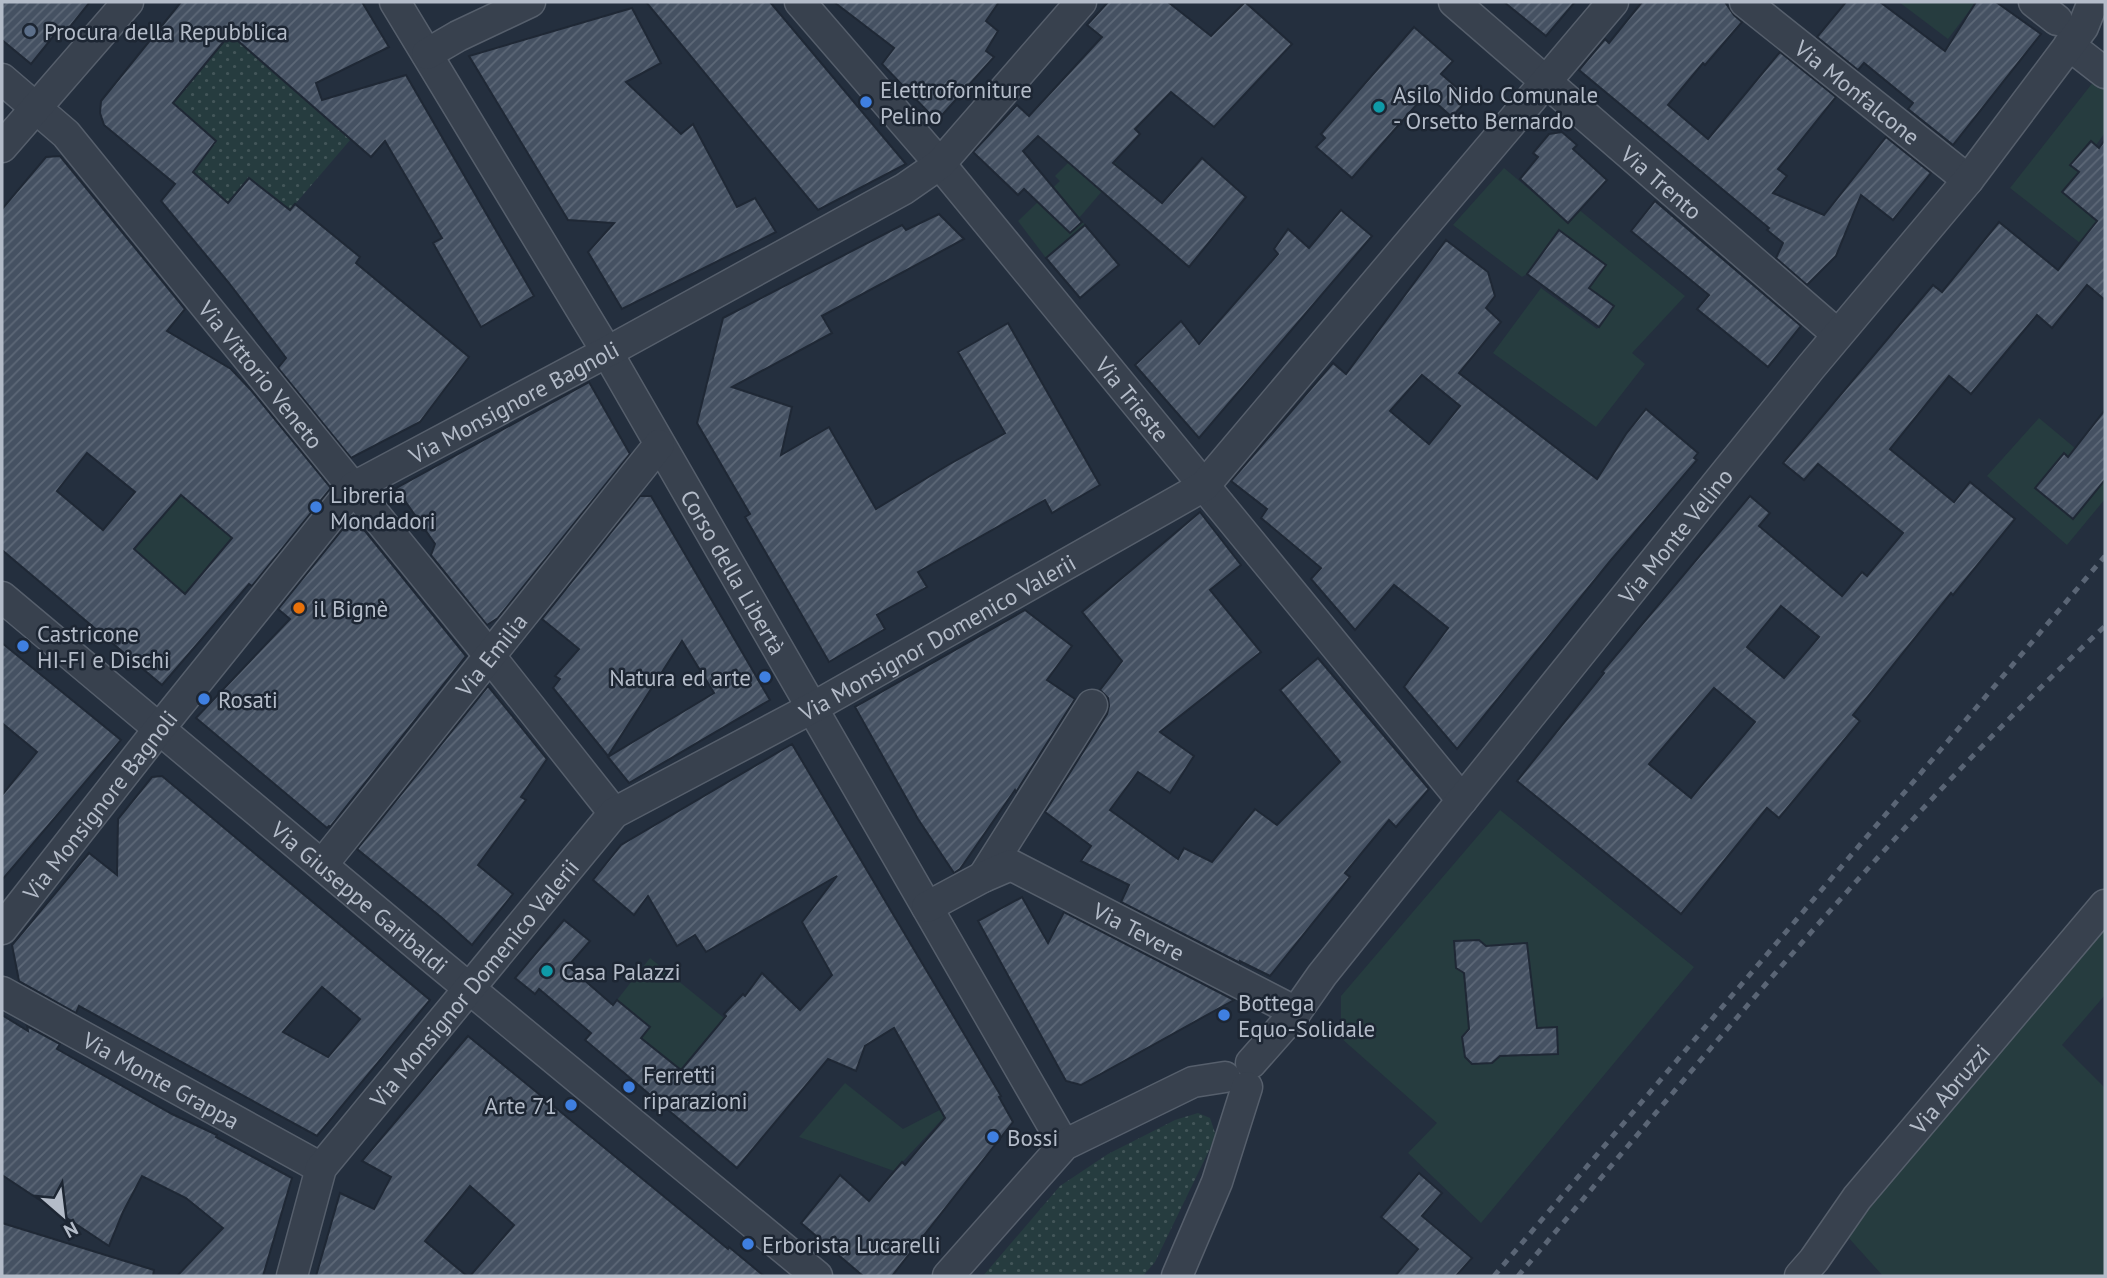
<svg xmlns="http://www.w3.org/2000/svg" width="2107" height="1278" font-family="'PT Sans',sans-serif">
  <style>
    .grass { fill: #263c3f; fill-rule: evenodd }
    .park { fill: url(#park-dots) }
    .building { fill: url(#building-hatch); stroke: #1f2835; stroke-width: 2; fill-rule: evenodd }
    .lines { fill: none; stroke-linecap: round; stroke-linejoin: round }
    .minor-casing { stroke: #565f6c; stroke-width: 33 }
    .minor { stroke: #38414e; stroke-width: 30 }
    .rail { stroke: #5a6575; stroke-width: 5; stroke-dasharray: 7 7; stroke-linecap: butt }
    .service-dot { fill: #5c6f8a; stroke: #1d2633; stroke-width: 2.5 }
    .shop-dot { fill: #3f7fe0; stroke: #1d2633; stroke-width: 2.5 }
    .culture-dot { fill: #0f9aa8; stroke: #1d2633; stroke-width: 2.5 }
    .food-dot { fill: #e8710a; stroke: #1d2633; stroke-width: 2.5 }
    .labels { text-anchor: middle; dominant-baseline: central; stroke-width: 5; stroke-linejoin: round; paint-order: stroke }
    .poi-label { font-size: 23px; fill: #b4bcc9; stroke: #1d2633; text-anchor: start }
    .street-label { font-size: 23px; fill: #b4bcc9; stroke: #1d2633 }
  </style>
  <defs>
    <pattern id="park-dots" width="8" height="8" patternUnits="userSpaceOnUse" patternTransform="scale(1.75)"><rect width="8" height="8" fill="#263c3f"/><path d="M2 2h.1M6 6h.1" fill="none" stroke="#435659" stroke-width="1.8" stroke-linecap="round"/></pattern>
    <pattern id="building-hatch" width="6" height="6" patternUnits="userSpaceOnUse" patternTransform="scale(1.75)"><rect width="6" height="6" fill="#455162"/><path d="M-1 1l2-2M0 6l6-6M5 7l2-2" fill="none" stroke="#5d6877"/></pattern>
  </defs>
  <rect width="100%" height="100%" fill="#242f3e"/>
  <g class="grass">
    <polygon points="1899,2 1976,2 1948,39"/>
    <polygon points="2094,81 2105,89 2105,133 2096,145 2090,141 2070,165 2079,172 2062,192 2105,228 2105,241 2091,230 2080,243 2010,188"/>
    <polygon points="1078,153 1114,161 1121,169 1079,218 1085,225 1046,258 1018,221 1060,181 1055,176"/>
    <polygon points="1504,168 1559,214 1572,204 1685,296 1632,353 1645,364 1596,427 1493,353 1541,288 1597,329 1614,306 1589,288 1606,265 1559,231 1527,274 1522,277 1453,225"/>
    <path d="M 2039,418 L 2105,473 L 2105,499 L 2067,545 L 1987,476 ZM 2064,454 L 2102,484 L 2073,519 L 2036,488 Z"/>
    <polygon points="185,489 215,512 210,520 232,538 185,594 134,549"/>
    <path d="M 1500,810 L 1694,967 L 1481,1223 L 1408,1153 L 1437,1123 L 1341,1038 L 1341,996 ZM 1479,940 L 1486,946 L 1537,1028 L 1556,1027 L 1558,1054 L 1500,1056 L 1492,1063 L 1471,1064 L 1465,1057 L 1462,1038 L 1469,1029 L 1460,941 Z"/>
    <polygon points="2105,923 2105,995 2062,1045 2105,1088 2105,1276 1883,1276 1847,1236 2024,1019"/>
    <polygon points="650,958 724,1018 681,1070 641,1038 650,1027 617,1000"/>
    <polygon points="845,1083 903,1129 961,1099 894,1171 799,1137"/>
  </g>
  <g class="park">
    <polygon points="230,34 351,139 290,210 249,178 228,203 193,172 216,141 173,103"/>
    <polygon points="1198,1113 1210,1118 1216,1136 1155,1262 1143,1276 983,1276 1060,1186 1108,1154 1175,1120"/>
  </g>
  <g class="building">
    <polygon points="2,2 90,2 65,33 60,28 31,64 2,40"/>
    <polygon points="181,2 362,2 389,47 316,83 322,100 406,75 534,296 481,327 433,243 442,238 385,141 371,157 230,34 173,103 216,141 193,172 228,203 249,178 290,210 295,204 360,257 356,263 469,357 420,422 351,458 278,368 286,358 229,283 161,201 175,184 104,125 100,113 101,101"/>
    <polygon points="646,2 770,2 906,164 818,210"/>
    <polygon points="834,2 999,2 986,21 998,31 986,51 994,57 943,114 932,116 882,64 894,48"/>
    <polygon points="1108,2 1168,2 1211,36 1245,2 1292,44 1214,127 1171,92 1135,129 1140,134 1113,163 1162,203 1202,158 1246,197 1189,267 1038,136 1023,151 1082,222 1070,233 1024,189 1018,195 973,152 1017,105 1029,116 1102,37 1087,25"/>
    <polygon points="1504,2 1575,2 1546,36"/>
    <polygon points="1642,2 1725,2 1734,15 1742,22 1705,65 1703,63 1668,105 1708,139 1780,52 1836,97 1778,169 1787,176 1773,193 1824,215 1886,137 1931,173 1893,220 1861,195 1836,256 1807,285 1776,258 1783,243 1767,230 1769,228 1579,70 1605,39 1609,43"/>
    <polygon points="1846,2 1880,2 1945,51 1976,2 1996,2 2041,34 1953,145 1908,109 1913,103 1864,63 1858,70 1817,37"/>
    <polygon points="632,8 661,63 626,82 681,134 693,124 737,207 755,198 776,232 622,309 588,252 614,223 568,220 469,56"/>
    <polygon points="1414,27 1453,61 1441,74 1469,98 1452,117 1426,94 1352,178 1316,147 1325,138 1321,134"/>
    <polygon points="1562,132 1577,145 1573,149 1607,180 1568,223 1520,179 1538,157 1533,153 1549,134"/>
    <path d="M 2105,140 L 2105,300 L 2087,285 L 2052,328 L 2037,315 L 1971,394 L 1949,376 L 1890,449 L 1954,502 L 1970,482 L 2015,519 L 1953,595 L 1951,593 L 1853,715 L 1860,721 L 1779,818 L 1767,808 L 1681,914 L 1517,781 L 1604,673 L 1602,672 L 1750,496 L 1770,513 L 1759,526 L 1842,596 L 1862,572 L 1867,576 L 1903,533 L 1818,464 L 1804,480 L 1783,463 L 1933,285 L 1942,292 L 1999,222 L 2058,270 L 2097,221 L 2062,192 L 2079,172 L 2070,165 L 2091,141 L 2099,148 ZM 1781,606 L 1819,637 L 1784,678 L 1747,647 ZM 1714,688 L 1755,722 L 1691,798 L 1649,764 Z"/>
    <path d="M 60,156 L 185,309 L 167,331 L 231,369 L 251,390 L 331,488 L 252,586 L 249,584 L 162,685 L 2,550 L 2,209 L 46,157 ZM 87,453 L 135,492 L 103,530 L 57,491 ZM 181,495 L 232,538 L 185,594 L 134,549 Z"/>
    <polygon points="1655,201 1801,326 1768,367 1697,309 1709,295 1631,231"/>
    <polygon points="1341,210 1372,236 1199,438 1135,365 1181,321 1199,344 1278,254 1274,249 1288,229 1309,248"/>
    <polygon points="939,214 964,239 822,316 832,333 732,387 792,407 781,455 829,427 876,509 948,465 1005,433 958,352 1008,323 1100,485 1052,513 1045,500 918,572 927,587 877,615 885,629 829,662 745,517 750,514 697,423 723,318 902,225 906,230"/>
    <polygon points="1085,225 1119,265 1080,298 1046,258"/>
    <polygon points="1559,230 1606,265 1589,288 1614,306 1599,327 1527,274"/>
    <path d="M 1446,240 L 1488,272 L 1495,296 L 1486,308 L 1501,322 L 1459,373 L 1597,479 L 1626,434 L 1646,409 L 1698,453 L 1694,458 L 1697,460 L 1611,560 L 1457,749 L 1404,687 L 1448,628 L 1394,585 L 1355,630 L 1311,579 L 1321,568 L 1261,518 L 1267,509 L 1231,481 L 1333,363 L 1346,374 ZM 1422,375 L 1460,406 L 1429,444 L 1390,411 Z"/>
    <polygon points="589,382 630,454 498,618 487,625 431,555 435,544 396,488"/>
    <polygon points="2105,410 2105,480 2073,519 2035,488 2064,453 2068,457"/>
    <polygon points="640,496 651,496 770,700 629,783 608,757 714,693 682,641 608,756 553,688 560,679 555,676 579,649 542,619"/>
    <polygon points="1200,512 1241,565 1210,590 1261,652 1160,732 1194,756 1170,793 1138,772 1110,810 1178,859 1184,848 1212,862 1255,809 1277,825 1340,762 1280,690 1318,658 1429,789 1396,827 1389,820 1345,873 1350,877 1270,976 1240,961 1240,963 1121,902 1129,885 1081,861 1091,846 1045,812 1107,714 1109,706 1108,698 1100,690 1122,661 1082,612"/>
    <polygon points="353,516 466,656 330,827 329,826 327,828 196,718 290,619 278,609"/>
    <polygon points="1025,610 1072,646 1047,680 1075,699 1016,792 1015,790 960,869 954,873 918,819 855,707"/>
    <polygon points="2,643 121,740 2,880 2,795 37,752 2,723"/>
    <polygon points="488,686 547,759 521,797 526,800 478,865 513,894 472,945 441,917 357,849"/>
    <polygon points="792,744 1001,1096 999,1097 1013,1122 892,1276 863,1276 801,1223 840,1175 869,1201 902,1162 905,1165 945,1118 894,1028 865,1046 856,1071 828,1059 737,1168 585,1040 591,1033 539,989 535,994 515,978 564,920 590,941 568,966 613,1005 617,1000 650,1027 641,1038 681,1070 726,1016 724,1014 743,994 745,996 762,973 800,1010 832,975 802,922 837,876 706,952 695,935 677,946 648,896 634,915 593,880 621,845"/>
    <path d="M 162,776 L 430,1000 L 317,1136 L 79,1006 L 76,1013 L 19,981 L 12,945 L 89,853 L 117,875 L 118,819 L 152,777 ZM 322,987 L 360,1019 L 328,1057 L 283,1032 Z"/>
    <polygon points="1022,897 1048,943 1064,912 1234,1000 1081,1085 1066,1081 978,921"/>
    <polygon points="1479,940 1486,946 1527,943 1537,1028 1557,1027 1558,1054 1500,1056 1492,1063 1472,1064 1465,1057 1462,1037 1469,1029 1464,973 1456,968 1454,941"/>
    <polygon points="2,1015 28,1031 27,1026 60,1044 57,1049 172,1114 217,1135 216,1137 292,1178 263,1276 177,1276 223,1228 186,1198 142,1176 123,1212 109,1246 2,1175"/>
    <polygon points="468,1036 728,1249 729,1247 764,1276 470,1276 514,1225 470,1186 425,1241 467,1276 316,1276 340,1193 374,1209 391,1177 362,1161"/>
    <polygon points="1419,1173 1442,1193 1422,1216 1472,1258 1456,1276 1395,1276 1418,1249 1381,1217"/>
    <polygon points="2,1223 154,1270 153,1276 2,1276"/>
  </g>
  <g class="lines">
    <g class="minor-casing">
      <g id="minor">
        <path id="s1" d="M 395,2 L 607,352 L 1064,1145"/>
        <path id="s2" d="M 800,2 L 940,164 L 1462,800"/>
        <path id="s3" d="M 1454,2 L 1837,334"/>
        <path id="s4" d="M 1745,2 L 1968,180"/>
        <polyline points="2034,2 2057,20"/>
        <polyline points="2069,45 2105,73"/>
        <polyline points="427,54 458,36 530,2"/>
        <path id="s5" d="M 2,79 L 66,134 L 489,655 L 614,813"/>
        <polyline points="2,147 128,2"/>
        <path id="s6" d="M 2,597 L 436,961 L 817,1276"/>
        <path id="s7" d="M 322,865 L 659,445"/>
        <polyline points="983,877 1092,705"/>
        <path id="s8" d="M 927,907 L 983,877 L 1011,865 L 1296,1012"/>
        <path id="s9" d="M 2,929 L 159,729 L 354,487 L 620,345 L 904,189 L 940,164 L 1081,2"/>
        <path id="s10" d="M 2,992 L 321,1168"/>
        <path id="s11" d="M 1251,1063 L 1296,1012 L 1322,975 L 1462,800 L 1811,367 L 1968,180 L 2083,27 L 2093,2"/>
        <path id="s12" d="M 292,1276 L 321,1168 L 614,813 L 812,708 L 1204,486 L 1613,2"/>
        <polyline points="948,1276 1064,1145 1193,1082 1225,1077"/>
        <polyline points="1177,1276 1217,1182 1247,1087"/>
        <path id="s13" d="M 1800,1276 L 1814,1260 L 1857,1198 L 2105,905"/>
      </g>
    </g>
    <use href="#minor" class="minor"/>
    <g class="rail">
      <polyline points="1494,1276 2105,556"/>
      <path d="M 1518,1276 C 1707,1054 1891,825 2105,626"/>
    </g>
  </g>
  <circle class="service-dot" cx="30" cy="31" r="7"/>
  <g class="shop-dot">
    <circle cx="866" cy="102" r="7"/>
    <circle cx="316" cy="507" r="7"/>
    <circle cx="23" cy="646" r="7"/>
    <circle cx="765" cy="677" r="7"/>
    <circle cx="204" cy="699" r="7"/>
    <circle cx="1224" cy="1015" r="7"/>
    <circle cx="629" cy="1087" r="7"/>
    <circle cx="571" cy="1105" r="7"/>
    <circle cx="993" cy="1137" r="7"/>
    <circle cx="748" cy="1244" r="7"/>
  </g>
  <g class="culture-dot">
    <circle cx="1379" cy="107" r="7"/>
    <circle cx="547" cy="971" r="7"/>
  </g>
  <circle class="food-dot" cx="299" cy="608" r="7"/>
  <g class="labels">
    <g class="poi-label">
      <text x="44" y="31">Procura della Repubblica</text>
      <text x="880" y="89">Elettroforniture<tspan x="880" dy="26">Pelino</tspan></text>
      <text x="1393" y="94">Asilo Nido Comunale<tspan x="1393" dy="26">- Orsetto Bernardo</tspan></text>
      <text x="330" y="494">Libreria<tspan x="330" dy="26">Mondadori</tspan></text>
      <text x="313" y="608">il Bignè</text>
      <text x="37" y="633">Castricone<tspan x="37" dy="26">HI-FI e Dischi</tspan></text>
      <text x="751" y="677" text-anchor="end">Natura ed arte</text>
      <text x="218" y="699">Rosati</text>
      <text x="561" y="971">Casa Palazzi</text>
      <text x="1238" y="1002">Bottega<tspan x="1238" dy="26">Equo-Solidale</tspan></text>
      <text x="643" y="1074">Ferretti<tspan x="643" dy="26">riparazioni</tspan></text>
      <text x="557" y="1105" text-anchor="end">Arte 71</text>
      <text x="1007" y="1137">Bossi</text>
      <text x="762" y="1244">Erborista Lucarelli</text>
    </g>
    <g class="street-label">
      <text stroke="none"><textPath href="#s4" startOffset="144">Via Monfalcone</textPath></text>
      <text stroke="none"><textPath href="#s3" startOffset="275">Via Trento</textPath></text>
      <text stroke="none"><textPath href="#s5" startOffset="394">Via Vittorio Veneto</textPath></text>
      <text stroke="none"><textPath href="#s2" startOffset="518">Via Trieste</textPath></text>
      <text stroke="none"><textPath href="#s9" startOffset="746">Via Monsignore Bagnoli</textPath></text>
      <text stroke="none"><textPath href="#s11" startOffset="677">Via Monte Velino</textPath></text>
      <text stroke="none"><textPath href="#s1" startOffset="663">Corso della Libertà</textPath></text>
      <text stroke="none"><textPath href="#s12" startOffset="940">Via Monsignor Domenico Valerii</textPath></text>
      <text stroke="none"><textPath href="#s7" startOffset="270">Via Emilia</textPath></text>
      <text stroke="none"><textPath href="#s9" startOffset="158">Via Monsignore Bagnoli</textPath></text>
      <text stroke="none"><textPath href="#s6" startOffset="467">Via Giuseppe Garibaldi</textPath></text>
      <text stroke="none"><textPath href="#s8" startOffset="238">Via Tevere</textPath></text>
      <text stroke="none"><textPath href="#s12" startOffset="352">Via Monsignor Domenico Valerii</textPath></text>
      <text stroke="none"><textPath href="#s10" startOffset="182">Via Monte Grappa</textPath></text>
      <text stroke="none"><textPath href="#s13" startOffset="240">Via Abruzzi</textPath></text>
    </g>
  </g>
  <rect width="2107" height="1278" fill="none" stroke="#b4bcc9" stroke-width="7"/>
  <g transform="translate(63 1215) rotate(152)" stroke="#1d2633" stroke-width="5" paint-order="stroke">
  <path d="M0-5L12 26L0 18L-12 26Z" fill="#b4bcc9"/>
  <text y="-10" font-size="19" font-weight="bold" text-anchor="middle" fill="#b4bcc9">N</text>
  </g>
</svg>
